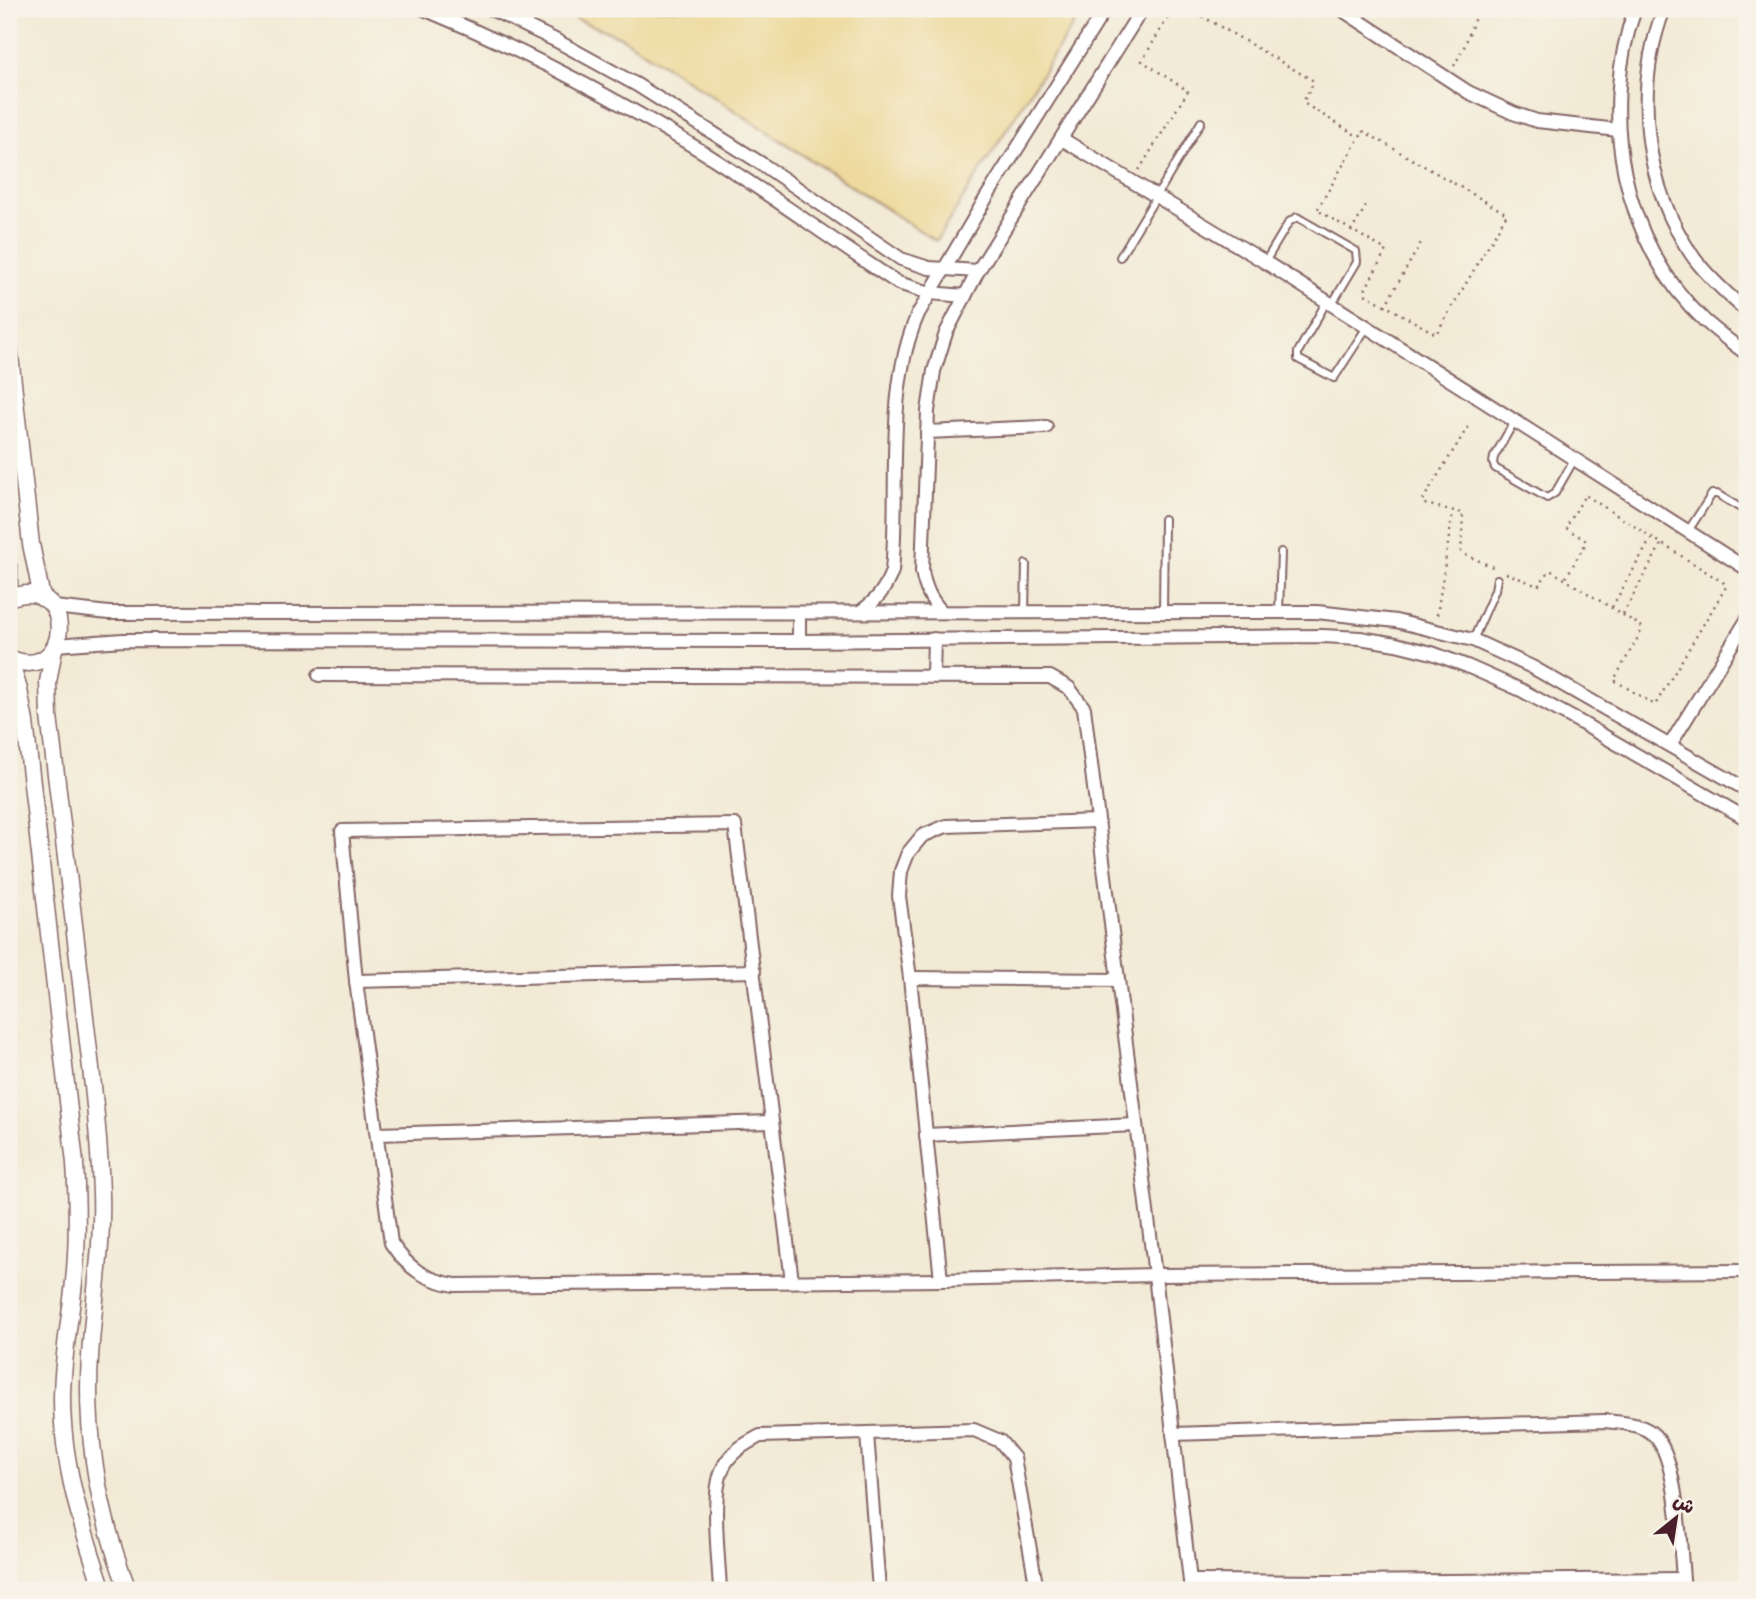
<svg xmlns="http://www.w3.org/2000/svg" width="1756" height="1599" font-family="Kalam,'Playpen Sans Arabic',sans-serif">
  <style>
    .sand { fill: #eeda9e; stroke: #9c7c64; stroke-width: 2 }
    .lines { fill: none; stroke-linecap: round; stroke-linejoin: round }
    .service-casing { stroke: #856666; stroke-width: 10 }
    .minor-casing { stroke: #856666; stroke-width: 16 }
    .tertiary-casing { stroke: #856666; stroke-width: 19 }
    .path { stroke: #856666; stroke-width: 2.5; stroke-dasharray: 2 5; stroke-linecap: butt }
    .service { stroke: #fff; stroke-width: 6 }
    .minor { stroke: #fff; stroke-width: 12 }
    .tertiary { stroke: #fff; stroke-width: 16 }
  </style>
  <rect width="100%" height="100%" fill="#f7f3e8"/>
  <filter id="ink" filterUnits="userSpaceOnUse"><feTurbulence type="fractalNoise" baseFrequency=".0143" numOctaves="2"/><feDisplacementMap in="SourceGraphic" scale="14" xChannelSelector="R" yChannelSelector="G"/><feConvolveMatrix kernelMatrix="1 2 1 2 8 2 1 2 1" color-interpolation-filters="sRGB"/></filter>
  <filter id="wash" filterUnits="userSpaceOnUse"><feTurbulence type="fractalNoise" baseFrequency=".00686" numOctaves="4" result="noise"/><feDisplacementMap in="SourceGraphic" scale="28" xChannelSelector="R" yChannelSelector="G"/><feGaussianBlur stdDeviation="1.57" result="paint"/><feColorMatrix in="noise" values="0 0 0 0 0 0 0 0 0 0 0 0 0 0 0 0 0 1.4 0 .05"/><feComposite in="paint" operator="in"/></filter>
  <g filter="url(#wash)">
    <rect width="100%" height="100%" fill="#f2ead5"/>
    <polygon class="sand" points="552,9 1083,9 936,241 621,37"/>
  </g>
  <g filter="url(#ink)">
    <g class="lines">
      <g class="service-casing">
        <g id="service">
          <polyline points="1120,257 1201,122"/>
          <polyline points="1265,262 1289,222 1297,217 1356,251 1357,262 1332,304"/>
          <polyline points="1327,301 1298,352 1298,359 1334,378 1367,327"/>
          <polyline points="1514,422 1494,457 1493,463 1495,468 1547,498 1555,493 1574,460"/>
          <polyline points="1688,531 1712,494 1717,494 1747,512"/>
          <polyline points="1025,612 1026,564"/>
          <polyline points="1163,612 1164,519"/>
          <polyline points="1279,612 1281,552"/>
          <polyline points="1473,640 1495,590 1497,579"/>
        </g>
      </g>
      <g class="minor-casing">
        <g id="minor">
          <path d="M 424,9 C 521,49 614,97 703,152 C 770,194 833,241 898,283 L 930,293 L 965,296"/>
          <polyline points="491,9 557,41 637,85 762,164 901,259 929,268 978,271"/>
          <polyline points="1341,9 1468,92 1513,113 1537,121 1618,130"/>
          <path d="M 1635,9 C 1598,113 1622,244 1705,321 C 1718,332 1733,344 1747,354"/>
          <path d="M 1664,9 C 1633,90 1644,187 1694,258 C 1709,278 1728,295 1747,311"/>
          <polyline points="1062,139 1265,262 1747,569"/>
          <polyline points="927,432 1046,427"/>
          <polyline points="54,607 109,613 1317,612 1396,621 1473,640 1532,667 1747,790"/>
          <path d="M 860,612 C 877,600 885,590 892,571 C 900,488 884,391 918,314 L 986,198 L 1105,9"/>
          <path d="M 942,612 C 930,599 925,588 922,571 L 928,411 L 934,371 L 946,333 L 978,271 L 1142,9"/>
          <polyline points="799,613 799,641"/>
          <polyline points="56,645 123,640 799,641 1323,636 1360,638 1396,644 1432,653 1467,666 1521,690 1578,721 1747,819"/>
          <polyline points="319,675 1050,677 1069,688 1084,708 1155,1275 1191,1590"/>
          <polyline points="933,675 934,639"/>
          <polyline points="1670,745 1747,620"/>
          <polyline points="910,978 1118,980"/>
          <polyline points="356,981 754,971"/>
          <polyline points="377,1134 771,1122"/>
          <polyline points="926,1135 1136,1125"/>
          <polyline points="941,1280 910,978 899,896 901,871 908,853 922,836 946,826 1098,821"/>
          <path d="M 792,1281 L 735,825 L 342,831 L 356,981 L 391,1243 C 408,1269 426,1280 455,1285 L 941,1280 L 1155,1275 L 1747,1271"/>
          <polyline points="867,1434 879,1590"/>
          <path d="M 1173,1434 L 1604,1421 C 1621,1423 1643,1423 1655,1436 C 1679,1461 1680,1554 1684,1590"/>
          <polyline points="1190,1581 1338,1582 1683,1579"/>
          <path d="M 720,1590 C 719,1560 710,1494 723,1468 C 730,1452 745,1444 760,1436 L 974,1430 L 1000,1441 L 1014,1458 L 1037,1590"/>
        </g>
      </g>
      <g class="tertiary-casing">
        <g id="tertiary">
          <polyline points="9,347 31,544 42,598"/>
          <polyline points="9,568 9,598"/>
          <path d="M 9,598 C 78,572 73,687 9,658"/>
          <path d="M 54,649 L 48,682 L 49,716 C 60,805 70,894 81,983 C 89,1053 99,1124 101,1194 C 103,1249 93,1303 90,1357 C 85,1438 99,1515 128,1590"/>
          <path d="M 10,659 L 19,690 L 25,722 L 75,1163 C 77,1199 78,1235 75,1270 C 72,1313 62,1355 62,1398 C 62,1465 82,1527 103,1590"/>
        </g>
      </g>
      <g class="path">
        <polyline points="1190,9 1312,80 1313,84 1304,100 1305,104 1359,137"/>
        <polyline points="1454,66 1465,45 1478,9"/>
        <polygon points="1363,131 1507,214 1436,334 1365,294 1364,292 1386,250 1317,210"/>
        <polyline points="1139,170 1188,91 1142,61 1173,9"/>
        <polyline points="1351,232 1366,206"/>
        <polyline points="1385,306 1422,241"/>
        <polyline points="1468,427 1422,501 1425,504 1463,513 1461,553 1493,567"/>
        <polyline points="1506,573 1538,586 1550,570 1641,626 1642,630 1614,680 1655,705 1726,587 1724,583 1585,495 1566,528 1585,540 1586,543 1565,579"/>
        <polyline points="1612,607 1652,537"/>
        <polyline points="1623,614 1662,543"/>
        <polyline points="1437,615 1453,511"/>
      </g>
      <use href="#service" class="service"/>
      <use href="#minor" class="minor"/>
      <use href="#tertiary" class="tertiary"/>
    </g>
  </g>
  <rect width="1756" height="1599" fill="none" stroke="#f7f3e8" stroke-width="35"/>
  <g transform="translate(1676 1518) rotate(30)" stroke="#f7f3e8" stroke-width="5" paint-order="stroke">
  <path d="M0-5L12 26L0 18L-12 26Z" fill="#4a1f2b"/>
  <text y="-10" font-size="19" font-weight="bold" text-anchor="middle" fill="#4a1f2b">ش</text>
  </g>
</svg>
